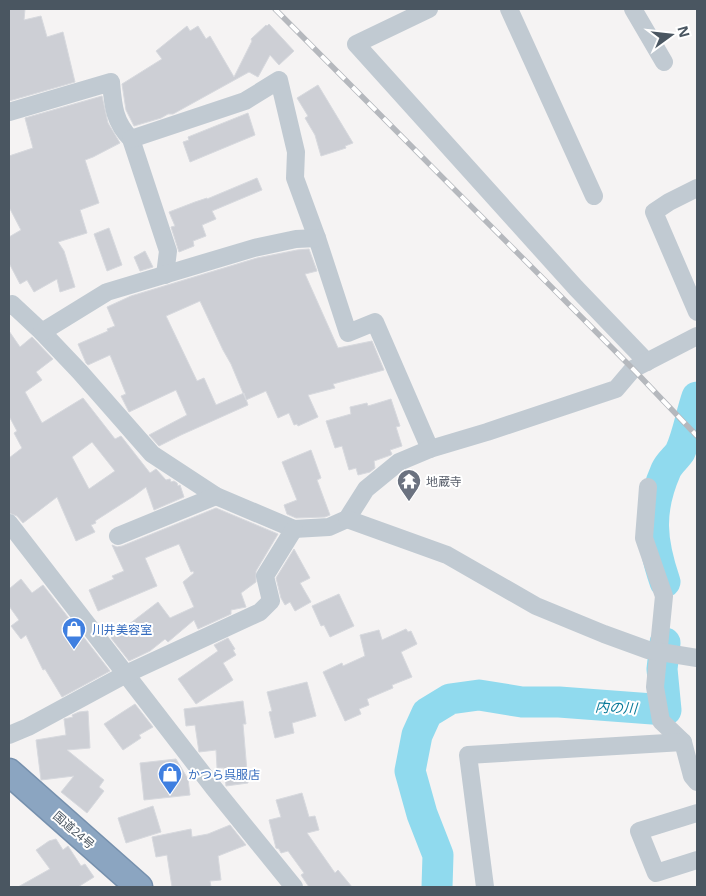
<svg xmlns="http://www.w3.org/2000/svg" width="706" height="896" font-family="'Open Sans','Noto Sans JP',sans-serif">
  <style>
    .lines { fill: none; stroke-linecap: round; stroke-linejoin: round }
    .river { stroke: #90daee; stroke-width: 31 }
    .building { fill: #cdcfd5; stroke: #d7d9de; fill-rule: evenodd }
    .highway-casing { stroke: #7690ad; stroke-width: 29 }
    .minor { stroke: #c1cad2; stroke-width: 18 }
    .highway { stroke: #8ba5c1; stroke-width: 26 }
    .rail-casing { stroke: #b5b8bd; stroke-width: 5.5 }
    .rail { stroke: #fff; stroke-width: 4; stroke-dasharray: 11; stroke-linecap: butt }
    .labels { text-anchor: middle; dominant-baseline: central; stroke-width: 4; stroke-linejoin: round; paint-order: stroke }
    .worship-label { font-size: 12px; fill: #5b616d; stroke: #fff; text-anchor: start }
    .shop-label { font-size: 12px; fill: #366cbe; stroke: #fff; text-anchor: start }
    .street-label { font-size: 12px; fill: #4a5661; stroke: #fff }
    .water-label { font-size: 14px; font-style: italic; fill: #0c7c9b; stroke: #fff }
  </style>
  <rect width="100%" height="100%" fill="#f5f3f3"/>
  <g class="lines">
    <g class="river">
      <path d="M 665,582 C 651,541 648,511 666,470 C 669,463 676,458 680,452 C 688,435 691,414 697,397"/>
      <polyline points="437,887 438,855 422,814 410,771 417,735 427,713 450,699 479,695 522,702 559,702 666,710 662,669 665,643"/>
    </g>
  </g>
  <g class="building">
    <polygon points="9,9 25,9 24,20 41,16 47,37 63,32 75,82 9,101"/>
    <polygon points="269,24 294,51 279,65 270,55 258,77 249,72 173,114 168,114 161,118 134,126 126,110 122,84 162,59 156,51 187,26 190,31 198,26 206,39 210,36 234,77 252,41 251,39 266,25 267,26"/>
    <polygon points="318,85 353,143 345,146 346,148 321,156 315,135 305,118 308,116 297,98"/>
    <polygon points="102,96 108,123 120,143 93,157 85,160 99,203 80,210 87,233 58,242 64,251 75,287 60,292 57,279 34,292 27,280 20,284 9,263 9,237 21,230 9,207 9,156 33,148 25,118"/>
    <polygon points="248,113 255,135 190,162 183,142 189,140 188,137"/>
    <polygon points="257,178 262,190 212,211 216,219 202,225 206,236 193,241 194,246 179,252 171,227 175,226 169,212 195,202 207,198 207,199"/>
    <polygon points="109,228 122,265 107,271 94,234"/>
    <polygon points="309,249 317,271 305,274 338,348 372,341 384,370 333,384 335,388 308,395 318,417 298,426 297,424 294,425 289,413 278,418 266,391 246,400 231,364 223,350 200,301 166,316 197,381 204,378 216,405 244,393 248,405 181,435 159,446 149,435 187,415 176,390 129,412 121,396 126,394 110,355 88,365 86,363 78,344 108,331 107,329 115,326 107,307 131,296 257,258 297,250"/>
    <polygon points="145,251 153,267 140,271 134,257"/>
    <path d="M 9,331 L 20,347 L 32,337 L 53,359 L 36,372 L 42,380 L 25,392 L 42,423 L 83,398 L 115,439 L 121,436 L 150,473 L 156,469 L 166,480 L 170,479 L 171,482 L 174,481 L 177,483 L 178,486 L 180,485 L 184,497 L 154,510 L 146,487 L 134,496 L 95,521 L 96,523 L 91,525 L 95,532 L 76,541 L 57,497 L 23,523 L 17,516 L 9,513 L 9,458 L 22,448 L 14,433 L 17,431 L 9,416 ZM 92,442 L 115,471 L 89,489 L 72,457 Z"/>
    <polygon points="391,399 400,426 396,427 402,446 390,450 392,454 391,455 374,461 375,468 370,472 358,475 356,468 349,470 342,446 335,448 326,421 351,414 350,407 367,403 368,406"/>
    <polygon points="311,450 321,478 317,480 330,515 325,517 296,518 287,514 284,505 297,500 282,462"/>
    <polygon points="216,508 278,534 256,571 256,582 241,593 246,607 231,610 231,614 198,629 194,620 168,642 165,639 150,651 129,661 111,638 158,602 170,618 194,607 183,582 194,573 193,571 191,572 179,544 159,552 145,558 157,586 98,611 89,590 114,579 112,576 124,571 112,545 117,547 122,546"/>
    <polygon points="294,549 310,578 300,583 311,602 295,611 290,602 285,605 281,598 276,578"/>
    <polygon points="21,579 32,593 43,585 110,671 62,697 45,669 43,670 26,635 21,639 11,626 19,620 9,606 9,589"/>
    <polygon points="339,594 354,626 330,637 324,625 321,626 312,606"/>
    <polygon points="406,629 408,632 411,631 417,644 401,652 412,677 392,685 393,688 367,699 369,705 359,709 361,714 345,721 323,672 342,663 343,666 365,656 360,635 379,630 382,640"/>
    <polygon points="228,638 235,649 233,650 236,655 223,663 233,680 196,704 178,679 218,651 214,645"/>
    <polygon points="307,682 316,716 292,723 294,733 275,738 269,712 272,711 267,692"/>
    <polygon points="243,701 246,724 243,724 248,783 226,786 224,768 217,768 216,750 199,752 195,725 186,726 184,709"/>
    <polygon points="135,704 153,727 139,735 141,738 123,750 104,724"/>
    <polygon points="88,711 90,748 67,750 104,780 99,787 104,791 87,813 61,792 74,776 41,780 36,740 66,735 64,719 73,717 72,715 79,712"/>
    <polygon points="176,759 188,779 190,795 144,800 140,763"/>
    <polygon points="302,793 309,817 315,816 319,830 307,833 335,873 338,870 352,887 309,887 301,875 304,873 288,851 281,853 279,849 276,848 269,820 281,817 276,800"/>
    <polygon points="153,806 161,832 126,843 118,818"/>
    <polygon points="230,825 246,845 218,856 221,880 210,881 211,887 172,887 167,855 156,857 152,837 191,829 192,837 208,834"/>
    <polygon points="56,839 63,850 68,846 81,866 85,864 94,877 78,887 18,887 50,869 36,850 49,841"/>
  </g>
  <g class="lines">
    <g class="highway-casing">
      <polyline id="highway" points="9,772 139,887"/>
    </g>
    <g class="minor">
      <polyline points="429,9 356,44 576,288 647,362"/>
      <polyline points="509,9 594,196"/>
      <polyline points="633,9 664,62"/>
      <path d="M 9,112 L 111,82 C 113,105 114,122 131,139 L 168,251 L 165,275"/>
      <polyline points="131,139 245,101 279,80 296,152 295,178 317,238 348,333 375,322 430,449"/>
      <polyline points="697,188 669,202 654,212 697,312"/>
      <polyline points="9,306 12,304 42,332 80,372 152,454 216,496 294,529 329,527 347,519 366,489 399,462 430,449 487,432 616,389 633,369 697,336"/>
      <polyline points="42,332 107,292 254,248 296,239 317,238"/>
      <polyline points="648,487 644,538 664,596 655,687 661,721 683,742 692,776 697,782"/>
      <polyline points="347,519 447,555 536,606 604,634 648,650 697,658"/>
      <polyline points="9,523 213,787 294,887"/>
      <polyline points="118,536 216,496"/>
      <polyline points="9,735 28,727 126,674 260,612 271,601 265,576 294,529"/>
      <polyline points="697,813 639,831 656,873 697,860"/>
      <polyline points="485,887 468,755 683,742"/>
    </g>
    <use href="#highway" class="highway"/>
    <g class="rail-casing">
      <polyline id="rail" points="275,9 633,369 697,436"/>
    </g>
    <use href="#rail" class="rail"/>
  </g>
  <defs>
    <g id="temple-pin" transform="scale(1.25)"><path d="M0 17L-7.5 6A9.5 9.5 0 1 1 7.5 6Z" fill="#6b7280" stroke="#fff"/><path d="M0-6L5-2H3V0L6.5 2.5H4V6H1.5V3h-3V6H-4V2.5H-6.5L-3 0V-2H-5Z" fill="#fff"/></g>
    <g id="shop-pin" transform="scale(1.25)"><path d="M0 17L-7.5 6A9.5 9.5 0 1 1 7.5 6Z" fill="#3f7fe0" stroke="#fff"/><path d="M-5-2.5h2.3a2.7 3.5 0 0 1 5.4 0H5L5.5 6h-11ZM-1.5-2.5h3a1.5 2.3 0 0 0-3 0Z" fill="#fff"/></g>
  </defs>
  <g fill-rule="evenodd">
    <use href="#temple-pin" x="409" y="481"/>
    <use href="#shop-pin" x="74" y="629"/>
    <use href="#shop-pin" x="170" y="774"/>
  </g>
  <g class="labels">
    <g class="worship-label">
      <text x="426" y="481">地蔵寺</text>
    </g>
    <g class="shop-label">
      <text x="92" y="629">川井美容室</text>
      <text x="188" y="774">かつら呉服店</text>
    </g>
    <g class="street-label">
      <text transform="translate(74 830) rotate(41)">国道24号</text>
    </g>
    <g class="water-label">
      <text transform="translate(616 707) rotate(3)">内の川</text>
    </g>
  </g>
  <rect width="706" height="896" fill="none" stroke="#4a5661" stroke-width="20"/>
  <g transform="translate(671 35) rotate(75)" stroke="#ffffff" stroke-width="4" paint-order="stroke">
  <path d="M0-4L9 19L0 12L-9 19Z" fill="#4a5661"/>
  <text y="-8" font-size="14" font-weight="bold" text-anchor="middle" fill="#4a5661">N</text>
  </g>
</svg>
